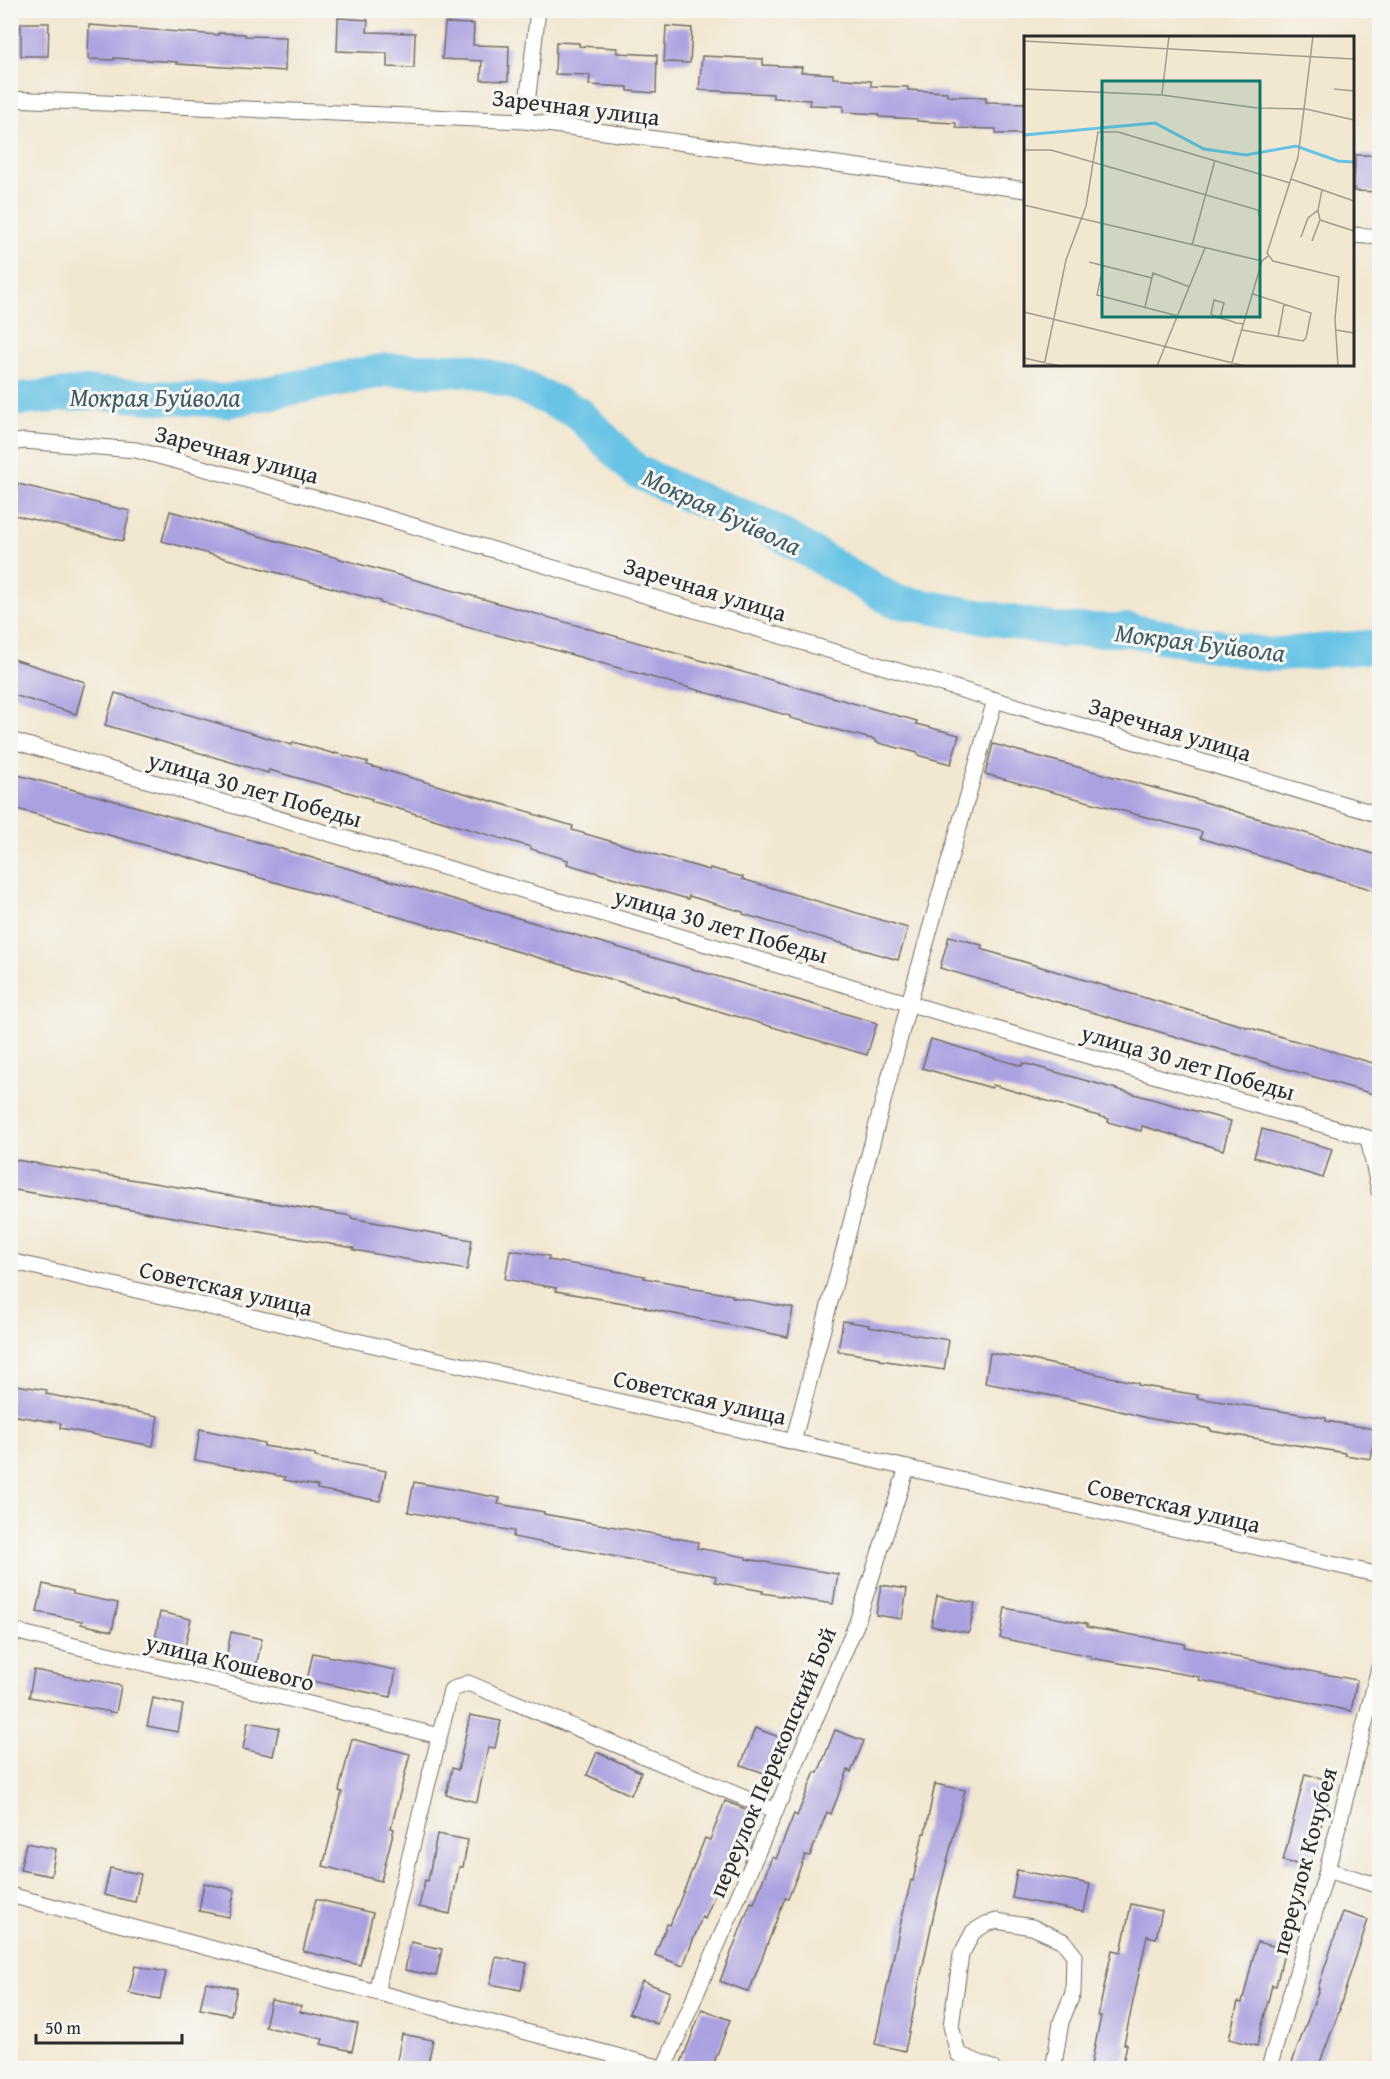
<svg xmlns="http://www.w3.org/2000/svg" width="1390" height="2079" font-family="'Gentium Book Plus',serif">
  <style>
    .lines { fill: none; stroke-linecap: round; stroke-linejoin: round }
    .river { stroke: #67c3e5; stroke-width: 34 }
    .building { fill: #aaa1e0 }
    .minor-casing { stroke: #716d65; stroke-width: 17 }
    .minor { stroke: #fff; stroke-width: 15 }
    .labels { text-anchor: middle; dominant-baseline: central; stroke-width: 6; stroke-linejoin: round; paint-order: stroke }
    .street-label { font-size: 24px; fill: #2b2b2b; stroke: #f6f6f2 }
    .water-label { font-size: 26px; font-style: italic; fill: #3d5963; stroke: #f6f6f2 }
    .inset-river { fill: none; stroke: #67c3e5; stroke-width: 3 }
    .inset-road { fill: none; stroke: #a29c8e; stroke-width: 1.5 }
    .view { fill: #0f766e; fill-opacity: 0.15; stroke: #0f766e; stroke-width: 3 }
    .inset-edge { fill: none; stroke: #2b2b2b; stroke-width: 3 }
  </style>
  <rect width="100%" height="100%" fill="#f6f6f2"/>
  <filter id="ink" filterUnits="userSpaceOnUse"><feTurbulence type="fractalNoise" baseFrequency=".0167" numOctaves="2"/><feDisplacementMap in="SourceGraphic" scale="12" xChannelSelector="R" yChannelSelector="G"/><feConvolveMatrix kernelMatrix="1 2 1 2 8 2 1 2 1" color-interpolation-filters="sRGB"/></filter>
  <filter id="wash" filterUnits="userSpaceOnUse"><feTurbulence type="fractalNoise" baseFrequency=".008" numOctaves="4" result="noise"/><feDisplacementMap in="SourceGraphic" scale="24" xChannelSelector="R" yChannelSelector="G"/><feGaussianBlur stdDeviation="1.35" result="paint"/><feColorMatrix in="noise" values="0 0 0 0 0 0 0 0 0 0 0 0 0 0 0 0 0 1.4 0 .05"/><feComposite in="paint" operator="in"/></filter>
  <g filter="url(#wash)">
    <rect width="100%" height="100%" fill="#f2e7d0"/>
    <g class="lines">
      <polyline class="river" points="10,400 87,393 226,401 386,370 468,370 517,384 578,413 636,471 685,494 761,523 894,601 1057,630 1127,630 1269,655 1380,646"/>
    </g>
    <g id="blocks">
      <g class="building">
        <polygon points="338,18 368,20 367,32 415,33 414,68 387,67 387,53 337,51"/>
        <polygon points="21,23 49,23 48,56 21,56"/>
        <polygon points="445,23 474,24 473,45 509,46 508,81 481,80 482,61 442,59"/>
        <polygon points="89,25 218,35 218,33 245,34 245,36 286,37 285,71 177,64 177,62 114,58 114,60 88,59"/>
        <polygon points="666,26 692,28 690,63 664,62"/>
        <polygon points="556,42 579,43 579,46 617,48 617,53 657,55 656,93 628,91 628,87 589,85 590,75 555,74"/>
        <polygon points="702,56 763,59 763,65 802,67 801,72 833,74 833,78 871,81 871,86 908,87 908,90 947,92 947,96 986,97 986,102 1026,103 1026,134 996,134 996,129 956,128 956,123 917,121 917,119 879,117 879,114 843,112 843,106 809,105 810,100 773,98 773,94 699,90"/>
        <polygon points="1355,155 1380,155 1380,192 1354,191"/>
        <polygon points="10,482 130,511 123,541 10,514"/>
        <polygon points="170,511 917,721 916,724 959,735 951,764 917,755 918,753 875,742 876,740 790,718 790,716 544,647 462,626 462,625 380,603 380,601 162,541"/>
        <polygon points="10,658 85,682 76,714 10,694"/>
        <polygon points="115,693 292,745 293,742 335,754 335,753 368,762 367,765 533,813 533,814 573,826 572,830 709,870 710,868 743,877 742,879 908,928 898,960 743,914 743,912 689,896 688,899 567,864 568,860 531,849 531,847 371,801 372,799 269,770 268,773 105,725"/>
        <polygon points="993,744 1195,799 1380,856 1380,892 1200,838 1202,832 985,774"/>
        <polygon points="10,773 131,805 877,1023 867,1055 455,933 10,807"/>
        <polygon points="949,936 982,945 981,949 1142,997 1380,1065 1380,1096 940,968"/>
        <polygon points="931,1039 1022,1066 1023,1063 1231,1121 1223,1150 1142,1126 1141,1131 1108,1122 1109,1119 993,1085 992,1088 922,1068"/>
        <polygon points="1262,1129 1332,1149 1323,1178 1254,1157"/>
        <polygon points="10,1159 351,1216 351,1218 472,1240 467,1270 353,1250 354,1248 10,1189"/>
        <polygon points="510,1250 549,1256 548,1260 645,1276 644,1278 689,1286 689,1288 733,1295 732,1297 793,1308 788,1337 645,1308 646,1307 556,1291 556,1288 505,1279"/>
        <polygon points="843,1321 869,1325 868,1327 949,1340 944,1370 880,1360 880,1358 838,1351"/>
        <polygon points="990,1353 1028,1359 1138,1383 1138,1385 1198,1395 1197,1398 1326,1418 1326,1421 1376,1429 1371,1459 1345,1455 1345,1453 1211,1431 1211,1429 1147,1418 1089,1403 985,1383"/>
        <polygon points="10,1384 47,1390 46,1394 158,1416 153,1446 60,1428 61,1423 10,1415"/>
        <polygon points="200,1429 264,1443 264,1446 315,1454 315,1457 386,1471 380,1501 317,1489 318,1486 284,1480 285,1477 195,1460"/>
        <polygon points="414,1482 500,1498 498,1504 544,1512 544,1514 698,1542 697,1548 746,1557 746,1559 838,1574 833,1604 762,1593 763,1591 715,1582 716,1576 513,1537 514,1531 408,1512"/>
        <polygon points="43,1584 73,1591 73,1594 118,1603 112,1631 81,1624 82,1621 37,1612"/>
        <polygon points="881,1585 907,1589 902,1619 876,1615"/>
        <polygon points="937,1596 975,1603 969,1633 931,1626"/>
        <polygon points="1005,1608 1087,1624 1087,1627 1185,1644 1184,1647 1230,1655 1230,1656 1357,1680 1351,1711 1199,1680 1200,1677 1091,1658 1091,1656 1000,1638"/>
        <polygon points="160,1612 191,1619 185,1646 155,1640"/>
        <polygon points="231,1632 262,1639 256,1666 226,1659"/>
        <polygon points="313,1653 396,1670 391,1697 307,1680"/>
        <polygon points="34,1670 90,1681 91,1679 121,1686 116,1713 29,1697"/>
        <polygon points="153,1698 183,1705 178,1732 147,1726"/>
        <polygon points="470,1715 501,1721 495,1748 488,1747 477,1802 446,1795 452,1768 458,1770"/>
        <polygon points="248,1722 279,1728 273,1756 243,1749"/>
        <polygon points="755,1728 784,1739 770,1775 741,1765"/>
        <polygon points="835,1730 864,1741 851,1772 848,1770 831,1814 827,1812 810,1856 805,1855 788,1899 785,1898 749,1992 720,1981 751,1902 754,1903 772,1857 776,1859 794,1814 797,1816 815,1772 818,1773"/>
        <polygon points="352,1739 410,1754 391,1828 394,1829 381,1881 323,1866 342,1792 339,1791"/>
        <polygon points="597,1752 641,1772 631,1795 587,1775"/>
        <polygon points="1305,1774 1333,1781 1310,1867 1283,1861"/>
        <polygon points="935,1784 965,1790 934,1913 905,2051 875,2044 900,1926 911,1880 913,1881 923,1833 925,1833"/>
        <polygon points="725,1801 753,1812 742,1840 737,1838 705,1919 702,1917 683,1966 655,1955 667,1924 670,1925 705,1838 710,1840"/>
        <polygon points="437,1834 468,1840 463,1867 459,1867 450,1914 419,1907 425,1880 428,1881"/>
        <polygon points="26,1843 56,1849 51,1876 20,1870"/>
        <polygon points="110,1868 141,1874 135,1902 104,1895"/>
        <polygon points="1017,1870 1090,1884 1084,1912 1012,1898"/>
        <polygon points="204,1883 235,1890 229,1917 199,1911"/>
        <polygon points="316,1899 373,1913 360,1965 303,1951"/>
        <polygon points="1131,1904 1162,1911 1156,1938 1147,1936 1124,2044 1127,2044 1122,2068 1108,2068 1091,2065 1101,2016 1098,2016 1112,1950 1121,1952"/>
        <polygon points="1343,1912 1368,1920 1339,2009 1340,2009 1318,2068 1290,2068 1319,1989 1318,1988"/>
        <polygon points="411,1942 442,1949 436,1976 405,1970"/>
        <polygon points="1257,1942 1285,1949 1276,1986 1272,1985 1257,2046 1229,2039 1238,2002 1242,2003"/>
        <polygon points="496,1957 527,1963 521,1990 490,1984"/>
        <polygon points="135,1966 166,1972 160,1999 129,1993"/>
        <polygon points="642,1981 670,1992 657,2024 629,2013"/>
        <polygon points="206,1982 237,1988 231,2015 200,2009"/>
        <polygon points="271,2000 301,2006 300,2012 358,2024 352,2051 321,2044 323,2039 265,2027"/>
        <polygon points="702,2009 730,2020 712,2068 679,2068"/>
        <polygon points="402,2034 433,2040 427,2068 397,2061"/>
      </g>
    </g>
  </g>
  <g filter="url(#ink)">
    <use href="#blocks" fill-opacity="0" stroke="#716d65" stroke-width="1.5"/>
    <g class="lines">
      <g class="minor-casing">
        <g id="minor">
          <polyline points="10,99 525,121 1026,190"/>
          <polyline points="525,121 538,10"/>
          <polyline points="1352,235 1380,237"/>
          <polyline points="10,443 24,441 136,450 377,515 1380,815"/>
          <polyline points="10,740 1368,1138 1379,1191"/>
          <polyline points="10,1261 907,1468 1380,1575"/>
          <polyline points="793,1442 909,1003 995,700"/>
          <polyline points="10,1630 439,1736"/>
          <polyline points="1327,1870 1380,1886"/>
          <polyline points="10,1895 662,2068"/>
          <polyline points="376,1992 451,1690 468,1683 776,1811"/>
          <polyline points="664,2068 856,1625 907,1468"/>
          <polyline points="992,2068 958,2054 951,2026 961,1955 973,1932 986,1924 997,1921 1032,1927 1063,1941 1074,1955 1073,1993 1061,2022 1054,2064 1051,2068"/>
          <polyline points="1269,2068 1327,1870 1380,1664"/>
        </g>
      </g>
      <use href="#minor" class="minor"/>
    </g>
  </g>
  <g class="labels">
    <g class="street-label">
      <text transform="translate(576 107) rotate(7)">Заречная улица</text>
      <text transform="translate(237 454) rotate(15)">Заречная улица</text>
      <text transform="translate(705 589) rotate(17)">Заречная улица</text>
      <text transform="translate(1170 729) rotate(17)">Заречная улица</text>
      <text transform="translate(255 789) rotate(16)">улица 30 лет Победы</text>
      <text transform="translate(721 925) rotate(16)">улица 30 лет Победы</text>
      <text transform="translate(1188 1062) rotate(16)">улица 30 лет Победы</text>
      <text transform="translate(226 1288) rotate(13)">Советская улица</text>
      <text transform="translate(700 1397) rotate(13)">Советская улица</text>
      <text transform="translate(1174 1505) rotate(13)">Советская улица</text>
      <text transform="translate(230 1662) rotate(14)">улица Кошевого</text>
      <text transform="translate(772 1762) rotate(-67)">переулок Перекопский Бой</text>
      <text transform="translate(1304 1861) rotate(-75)">переулок Кочубея</text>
    </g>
    <g class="water-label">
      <text x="155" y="396">Мокрая Буйвола</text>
      <text transform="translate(722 511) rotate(25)">Мокрая Буйвола</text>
      <text transform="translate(1200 642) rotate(7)">Мокрая Буйвола</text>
    </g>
  </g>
  <g transform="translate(1024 36)">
    <rect width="330" height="330" fill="#f2e7d0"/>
    <path class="inset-river" d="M 0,99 L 131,87 L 180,113 L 222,119 L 272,110 L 314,125 L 330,126"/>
    <path class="inset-road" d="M 289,0 L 274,121 L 243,217 L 249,225 L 315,241 L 311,283 L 314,330M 0,5 L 330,23M 0,53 L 138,59 L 233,72 L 282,73 L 330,84M 310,53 L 330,55M 138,58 L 145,0M 0,114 L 27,114 L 234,174 L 235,180M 267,143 L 330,165M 0,169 L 238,225M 296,184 L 330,195M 277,201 L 284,182 L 294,174 L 298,154M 288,205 L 296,184 L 294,175M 168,209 L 191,124M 65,226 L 128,242M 79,230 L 73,259 L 154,280M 121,271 L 129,237 L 166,251M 0,276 L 221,330M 196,282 L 200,267 L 190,264 L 187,278 L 192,281 L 196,282 L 207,285 L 212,287 L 220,288M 218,294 L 279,305 L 282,302 L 287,277 L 229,258M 312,294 L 330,297M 254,301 L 260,268M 0,322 L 36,330M 20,330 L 42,224 L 62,170 L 74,96 L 94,96 L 266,147M 133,330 L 181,212M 207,330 L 238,225 L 244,220"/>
    <path class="view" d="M 78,45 L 236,45 L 236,281 L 78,281 Z"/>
    <rect width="330" height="330" class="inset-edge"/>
  </g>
  <rect width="1390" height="2079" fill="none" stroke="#f6f6f2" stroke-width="36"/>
  <path d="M36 2034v9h146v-9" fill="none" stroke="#2b2b2b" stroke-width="3"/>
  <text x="45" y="2034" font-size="18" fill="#2b2b2b" stroke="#f6f6f2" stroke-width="4.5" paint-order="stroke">50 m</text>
</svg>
